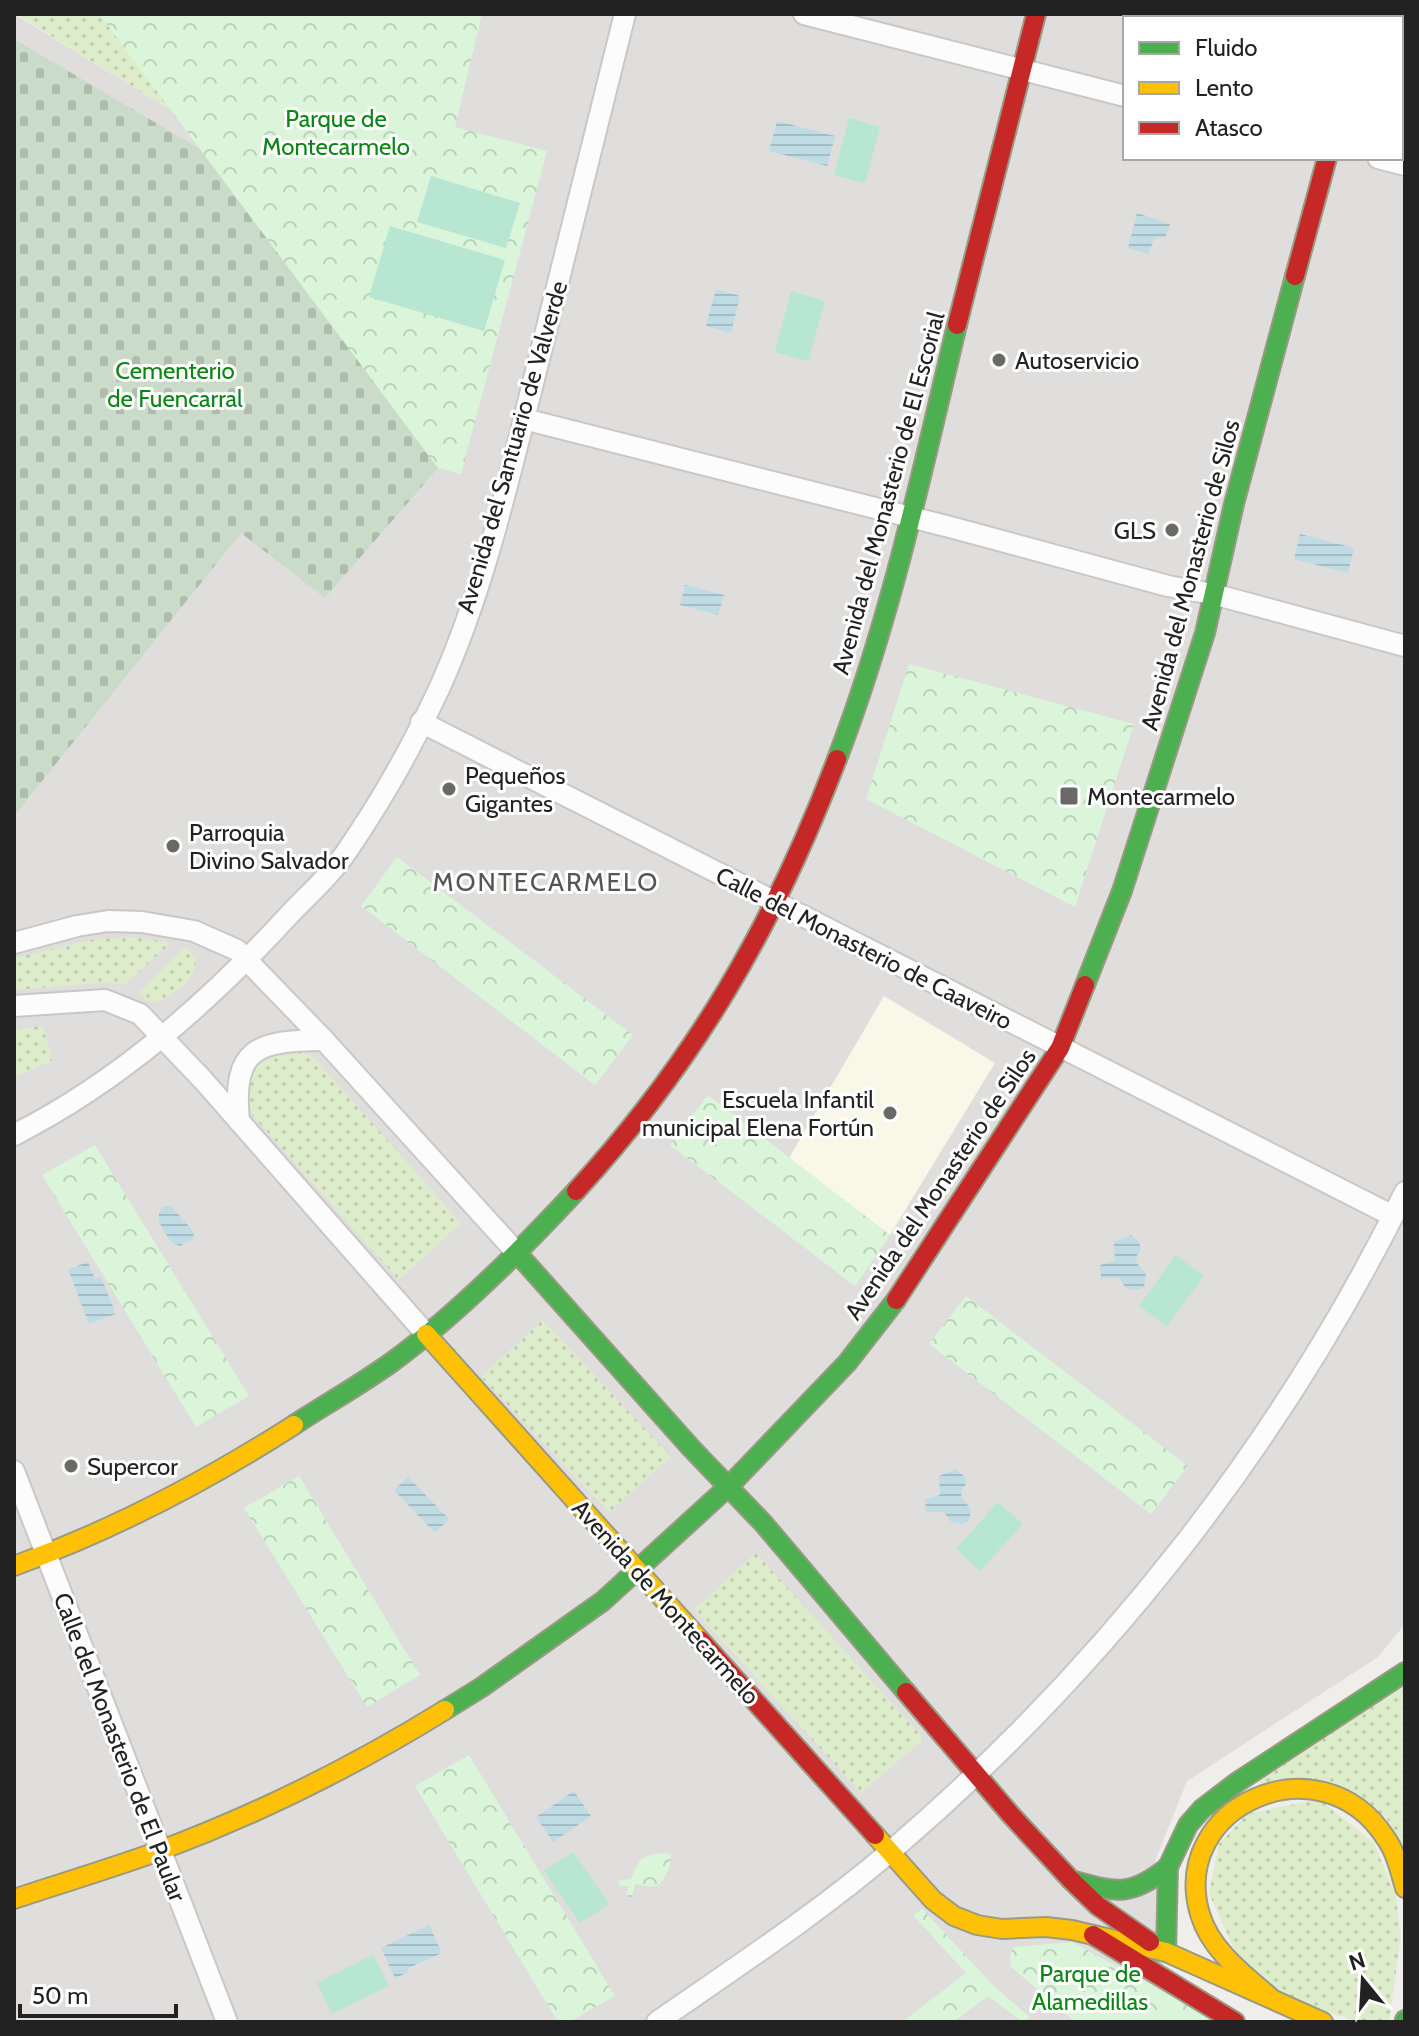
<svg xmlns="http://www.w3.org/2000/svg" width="1419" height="2036" font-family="Cabin,sans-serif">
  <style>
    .residential { fill: #dfdedc; fill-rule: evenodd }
    .education { fill: #f8f7e8 }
    .grass { fill: url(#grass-dots) }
    .cemetery { fill: url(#cemetery-stones) }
    .park { fill: url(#park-crowns) }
    .pitch { fill: #b7e6d2 }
    .water { fill: url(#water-rules) }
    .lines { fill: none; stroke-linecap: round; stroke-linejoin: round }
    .street-casing { stroke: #c9c8c7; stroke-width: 24 }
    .fast-casing { stroke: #999a82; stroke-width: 22 }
    .slow-casing { stroke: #999a82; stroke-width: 22 }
    .jam-casing { stroke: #999a82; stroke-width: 22 }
    .street { stroke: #fdfcfc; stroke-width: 20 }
    .fast { stroke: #4caf50; stroke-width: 18 }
    .slow { stroke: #ffc107; stroke-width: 18 }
    .jam { stroke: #c62828; stroke-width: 18 }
    .poi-dot { fill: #6a6968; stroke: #fff; stroke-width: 3 }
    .labels { text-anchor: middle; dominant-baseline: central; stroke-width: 6; stroke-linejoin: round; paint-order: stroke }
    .park-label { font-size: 24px; fill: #0c8416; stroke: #fff }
    .poi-label { font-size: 24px; fill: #222; stroke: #fff; text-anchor: start }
    .street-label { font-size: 24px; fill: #222; stroke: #fff }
    .neighbourhood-label { font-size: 26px; letter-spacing: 2px; fill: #555; stroke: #fff }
  </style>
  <defs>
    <pattern id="grass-dots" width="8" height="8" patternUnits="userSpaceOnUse" patternTransform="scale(2)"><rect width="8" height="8" fill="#ddeccb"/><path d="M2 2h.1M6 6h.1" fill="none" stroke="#bdcaae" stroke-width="1.8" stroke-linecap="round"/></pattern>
    <pattern id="cemetery-stones" width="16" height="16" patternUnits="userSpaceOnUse" patternTransform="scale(2)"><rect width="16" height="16" fill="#cadbca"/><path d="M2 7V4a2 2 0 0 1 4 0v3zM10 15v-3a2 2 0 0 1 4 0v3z" fill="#adbcad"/></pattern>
    <pattern id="park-crowns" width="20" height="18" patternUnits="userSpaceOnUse" patternTransform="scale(2)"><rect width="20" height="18" fill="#daf5da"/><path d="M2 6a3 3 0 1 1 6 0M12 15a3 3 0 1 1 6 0" fill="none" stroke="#bbd2bb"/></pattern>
    <pattern id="water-rules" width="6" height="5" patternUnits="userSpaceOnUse" patternTransform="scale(2)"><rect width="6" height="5" fill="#bfdbe3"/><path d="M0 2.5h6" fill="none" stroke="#a4bcc2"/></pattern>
  </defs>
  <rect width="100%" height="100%" fill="#f0eeeb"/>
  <path class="residential" d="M 14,14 L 171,110 L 99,14 L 1405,14 L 1405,1624 L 1378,1657 L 1187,1781 L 1155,1861 L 1165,1987 L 1219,2022 L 14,2022 L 14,1076 L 52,1061 L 43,1027 L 14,1030 ZM 1125,18 L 1401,18 L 1401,158 L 1125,158 Z"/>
  <polygon class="education" points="884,996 995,1063 890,1235 789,1158"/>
  <g class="grass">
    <polygon points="16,14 99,14 174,112"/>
    <polygon points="135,937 171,943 124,985 109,982 14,990 14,958 91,940"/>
    <path d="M 186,946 L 196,959 C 197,980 170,999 151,1003 L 139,993 Z"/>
    <polygon points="43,1026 52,1061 14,1076 14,1030"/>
    <polygon points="271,1050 301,1050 315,1059 461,1223 399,1280 253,1116 244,1096 256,1060"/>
    <polygon points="543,1320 671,1457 609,1512 481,1377"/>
    <polygon points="756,1553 924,1739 861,1793 694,1610"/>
    <polygon points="1405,1683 1405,1854 1386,1817 1255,1782"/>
    <polygon points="1319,1799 1374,1843 1396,1896 1401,1936 1389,2022 1358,2022 1290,1999 1242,1967 1209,1893 1219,1844 1247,1814"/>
  </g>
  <polygon class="cemetery" points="14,39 205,152 438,468 325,598 241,533 14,816"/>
  <g class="park">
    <polygon points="99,14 482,14 455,127 547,151 461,474 438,468"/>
    <polygon points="909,664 1134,724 1075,907 866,799"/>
    <polygon points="397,857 633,1035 595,1085 361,906"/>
    <polygon points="708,1095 890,1235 855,1286 670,1145"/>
    <polygon points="95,1145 249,1396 196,1427 42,1175"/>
    <polygon points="966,1296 1188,1466 1151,1514 929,1344"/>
    <polygon points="299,1476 420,1675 367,1707 244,1508"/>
    <polygon points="469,1755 615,1996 569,2022 558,2022 415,1786"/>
    <path d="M 665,1853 L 671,1855 C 672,1864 665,1882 656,1886 C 650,1888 642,1885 635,1884 L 632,1897 L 626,1896 L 629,1886 L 620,1886 L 618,1881 L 631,1879 C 640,1857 641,1856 665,1853 Z"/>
    <polygon points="922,1909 994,1986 1030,2017 1023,2022 988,1996 953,2022 902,2022 966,1973 913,1915"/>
    <polygon points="1072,1942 1219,2022 1075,2022 1011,1967 1010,1956 1013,1947"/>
  </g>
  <g class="pitch">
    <polygon points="849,118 880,127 865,183 834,175"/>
    <polygon points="431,176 520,203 506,248 417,222"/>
    <polygon points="390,226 505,260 484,331 369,297"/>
    <polygon points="791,291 825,301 808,361 775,352"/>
    <polygon points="1176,1255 1204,1276 1167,1326 1139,1306"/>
    <polygon points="998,1502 1023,1524 980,1571 956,1549"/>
    <polygon points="573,1852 609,1904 580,1923 544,1871"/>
    <polygon points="373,1955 389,1986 332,2014 317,1983"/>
  </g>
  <g class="water">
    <polygon points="777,121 835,136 827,166 769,151"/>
    <polygon points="1137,213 1170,224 1165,238 1158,237 1153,241 1149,254 1128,248"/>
    <polygon points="716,289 740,296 731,333 706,326"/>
    <polygon points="1300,534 1354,548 1348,573 1294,559"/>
    <polygon points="685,585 724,595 718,615 680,605"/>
    <path d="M 164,1206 L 171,1206 L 194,1232 L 193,1239 L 180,1246 L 172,1243 C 165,1231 151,1218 164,1206 Z"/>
    <polygon points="1131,1235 1139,1242 1141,1250 1137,1255 1136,1262 1146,1274 1144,1287 1137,1290 1126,1288 1119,1278 1101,1278 1100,1265 1115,1261 1114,1242"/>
    <polygon points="88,1262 95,1279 101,1277 116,1314 89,1324 68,1269"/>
    <polygon points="956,1469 965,1477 966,1484 962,1489 961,1497 971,1509 969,1521 962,1524 951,1522 944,1512 926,1512 925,1499 940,1495 939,1476"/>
    <polygon points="408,1477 449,1519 435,1533 394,1490"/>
    <polygon points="574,1791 591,1816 553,1842 536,1817"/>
    <polygon points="429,1925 442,1953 408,1968 409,1972 395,1978 381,1948"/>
  </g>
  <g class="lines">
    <g class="street-casing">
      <g id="street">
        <polyline points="804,14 1125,96"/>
        <polyline points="1378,158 1405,165"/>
        <polyline points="524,419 950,527 1168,586 1213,594 1405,646"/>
        <polyline points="421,722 1393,1216"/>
        <polyline points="14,943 77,926 108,921 142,922 194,931 237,950 324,1040 517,1253"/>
        <polyline points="14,1006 105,1000 140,1014 203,1080 426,1334"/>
        <path d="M 239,1121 C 232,1047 257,1041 324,1040"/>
        <path d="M 14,1135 C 120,1081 209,1002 289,915 C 308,895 331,875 347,851 C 382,800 413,745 439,689 C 483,592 507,486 533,383 C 564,260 595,137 625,14"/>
        <polyline points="14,1471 227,2022"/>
        <path d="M 657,2022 C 736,1967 817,1914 891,1851 C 1104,1669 1281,1444 1405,1192"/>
      </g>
    </g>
    <g class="fast-casing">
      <g id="fast">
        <polyline points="1365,18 1366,14"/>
        <path d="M 837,759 C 891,619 922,471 957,325"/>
        <polyline points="1085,985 1122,891 1205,633 1234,504 1295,276"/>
        <polyline points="517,1253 692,1449 763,1523 906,1692"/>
        <path d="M 294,1425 C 326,1404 360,1385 392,1362 C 455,1316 523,1248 576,1191"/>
        <polyline points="445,1710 482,1687 603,1601 729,1486 847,1363 896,1300"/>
        <path d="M 1071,1880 C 1115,1892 1130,1898 1168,1867"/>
        <polyline points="1166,1952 1168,1867 1188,1825 1202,1809 1236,1783 1405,1672"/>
        <polyline points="1405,2020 1405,2022"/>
      </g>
    </g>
    <g class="slow-casing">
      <g id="slow">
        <polyline points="426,1334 700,1640"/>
        <path d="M 14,1566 C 113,1530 205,1482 294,1425"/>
        <polyline points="875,1835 933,1900 954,1916 977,1925 1002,1929 1046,1927 1072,1930 1166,1952 1323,2022"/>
        <path d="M 14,1899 C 62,1883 112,1868 159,1851 C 258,1814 356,1765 445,1710"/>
        <path d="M 1270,1997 C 1243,1974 1210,1949 1200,1914 C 1168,1806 1320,1738 1385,1837 C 1396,1852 1400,1871 1405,1888"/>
      </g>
    </g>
    <g class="jam-casing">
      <g id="jam">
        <polyline points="1295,276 1327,158"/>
        <polyline points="957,325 1036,14"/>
        <path d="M 576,1191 C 696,1060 774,925 837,759"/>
        <polyline points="896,1300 1060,1048 1085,985"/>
        <polyline points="700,1640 875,1835"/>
        <polyline points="906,1692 1011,1815 1071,1880 1098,1906 1150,1942"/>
        <polyline points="1093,1935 1235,2022"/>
      </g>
    </g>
    <use href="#street" class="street"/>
    <use href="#fast" class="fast"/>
    <use href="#slow" class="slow"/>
    <use href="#jam" class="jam"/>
  </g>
  <g class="poi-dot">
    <circle cx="999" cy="360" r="8"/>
    <circle cx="1172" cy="530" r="8"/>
    <circle cx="449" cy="789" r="8"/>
    <rect x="1059" y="786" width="20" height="20" rx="4"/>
    <circle cx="173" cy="846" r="8"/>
    <circle cx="890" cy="1113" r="8"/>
    <circle cx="71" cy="1466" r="8"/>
  </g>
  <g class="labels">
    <g class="park-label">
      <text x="336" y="118">Parque de<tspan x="336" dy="28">Montecarmelo</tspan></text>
      <text x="175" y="370">Cementerio<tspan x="175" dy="28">de Fuencarral</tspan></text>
      <text x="1090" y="1973">Parque de<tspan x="1090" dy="28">Alamedillas</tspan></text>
    </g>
    <g class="poi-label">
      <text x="1015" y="360">Autoservicio</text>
      <text x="1156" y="530" text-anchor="end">GLS</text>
      <text x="465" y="775">Pequeños<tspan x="465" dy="28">Gigantes</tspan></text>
      <text x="1087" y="796">Montecarmelo</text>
      <text x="189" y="832">Parroquia<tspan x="189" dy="28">Divino Salvador</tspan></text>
      <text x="874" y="1099" text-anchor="end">Escuela Infantil<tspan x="874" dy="28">municipal Elena Fortún</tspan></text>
      <text x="87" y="1466">Supercor</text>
    </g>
    <g class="street-label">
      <text transform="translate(512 447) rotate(-74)">Avenida del Santuario de Valverde</text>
      <text transform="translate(888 493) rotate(-75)">Avenida del Monasterio de El Escorial</text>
      <text transform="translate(1190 575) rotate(-75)">Avenida del Monasterio de Silos</text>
      <text transform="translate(864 948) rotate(27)">Calle del Monasterio de Caaveiro</text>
      <text transform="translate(940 1184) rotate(-56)">Avenida del Monasterio de Silos</text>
      <text transform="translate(666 1602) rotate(48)">Avenida de Montecarmelo</text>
      <text transform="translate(120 1747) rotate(69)">Calle del Monasterio de El Paular</text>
    </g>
    <g class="neighbourhood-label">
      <text x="546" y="882">MONTECARMELO</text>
    </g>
  </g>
  <rect width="1419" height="2036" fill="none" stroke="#222222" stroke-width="32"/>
  <rect x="1123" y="16" width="280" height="144" fill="#ffffff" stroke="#a7a7a7" stroke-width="2"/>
  <rect x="1139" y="42" width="40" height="12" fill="#4caf50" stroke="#a7a7a7" stroke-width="2"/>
  <text x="1195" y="56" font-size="24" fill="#222222">Fluido</text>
  <rect x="1139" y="82" width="40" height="12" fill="#ffc107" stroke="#a7a7a7" stroke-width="2"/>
  <text x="1195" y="96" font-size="24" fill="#222222">Lento</text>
  <rect x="1139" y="122" width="40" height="12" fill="#c62828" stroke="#a7a7a7" stroke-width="2"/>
  <text x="1195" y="136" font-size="24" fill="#222222">Atasco</text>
  <g transform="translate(1363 1980) rotate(342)" stroke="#ffffff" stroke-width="6" paint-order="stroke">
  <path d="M0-6L14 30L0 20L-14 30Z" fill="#222222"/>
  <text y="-12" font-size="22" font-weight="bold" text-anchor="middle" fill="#222222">N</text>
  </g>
  <path d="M20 2004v12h156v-12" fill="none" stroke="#222222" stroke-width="4"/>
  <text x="32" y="2004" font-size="24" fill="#222222" stroke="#ffffff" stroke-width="6" paint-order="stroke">50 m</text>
</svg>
